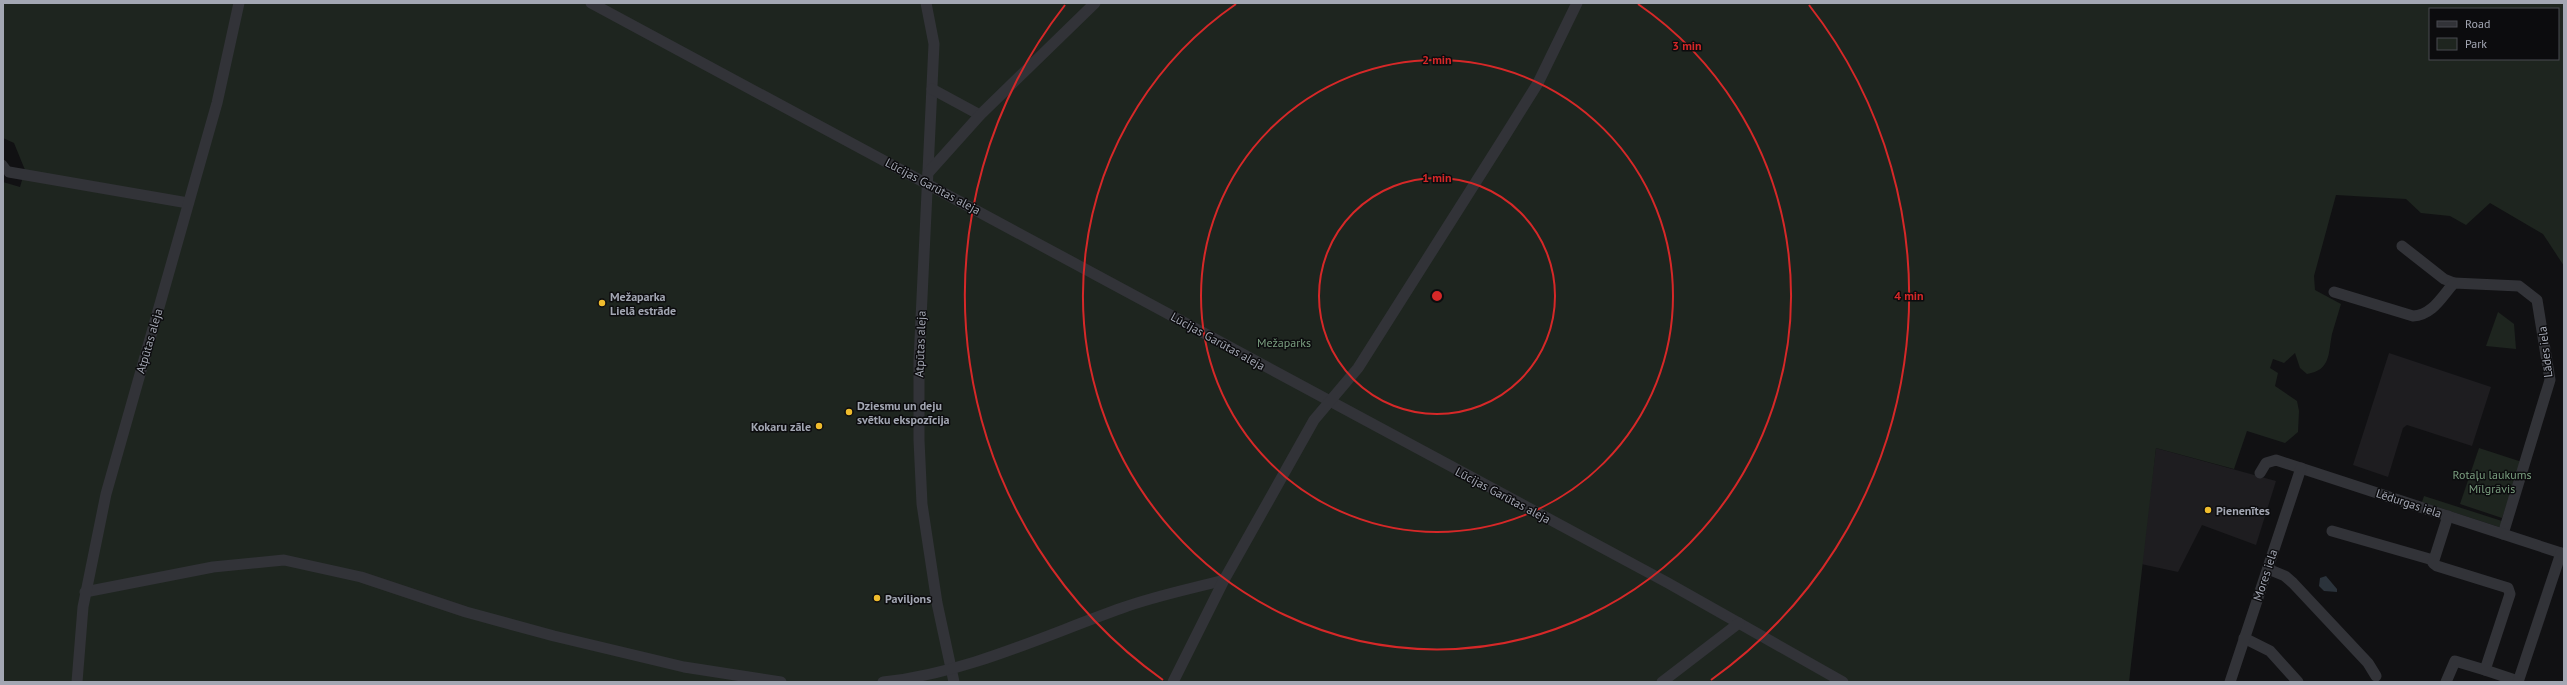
<svg xmlns="http://www.w3.org/2000/svg" width="2567" height="685" font-family="'PT Sans',sans-serif">
  <style>
    .built { fill: #1e1d20 }
    .green { fill: #1e251f; fill-rule: evenodd }
    .water { fill: #2b333b }
    .lines { fill: none; stroke-linecap: round; stroke-linejoin: round }
    .pedestrian { stroke: #323338; stroke-width: 8 }
    .minor { stroke: #323338; stroke-width: 11 }
    .ring { fill: none; stroke: #d62828; stroke-width: 2 }
    .poi-dot { fill: #efbc2d; stroke: #0c0c0e; stroke-width: 1.5 }
    .labels { text-anchor: middle; dominant-baseline: central; stroke-width: 3; stroke-linejoin: round; paint-order: stroke }
    .street-label { font-size: 12px; fill: #a3a7b3; stroke: #0c0c0e }
    .poi-label { font-size: 12px; font-weight: bold; fill: #a3a7b3; stroke: #0c0c0e; text-anchor: start }
    .park-label { font-size: 12px; fill: #7a9e7f; stroke: #0c0c0e }
    .centre { fill: #d62828; stroke: #0c0c0e; stroke-width: 2 }
    .ring-label { font-size: 12px; text-anchor: middle; font-weight: bold; fill: #d62828; stroke: #0c0c0e; stroke-width: 3; stroke-linejoin: round; paint-order: stroke }
  </style>
  <rect width="100%" height="100%" fill="#111113"/>
  <g class="built">
    <polygon points="2389,353 2491,387 2472,446 2407,425 2403,428 2388,477 2353,465"/>
    <polygon points="2156,448 2276,481 2256,545 2202,525 2178,572 2141,564"/>
  </g>
  <g class="green">
    <path d="M 3,3 L 2564,3 L 2564,266 L 2543,234 L 2490,203 L 2466,225 L 2450,216 L 2421,213 L 2406,199 L 2336,195 L 2314,276 L 2315,290 L 2341,304 C 2338,314 2335,324 2332,334 C 2328,354 2331,370 2307,374 L 2300,368 L 2295,353 L 2284,363 L 2273,359 L 2270,368 L 2278,373 L 2275,386 L 2297,401 L 2299,411 L 2298,432 L 2285,443 L 2247,431 L 2234,469 L 2156,448 L 2129,682 L 3,682 L 3,182 L 20,187 L 25,170 L 14,143 L 3,138 ZM 2430,9 L 2558,9 L 2558,59 L 2430,59 Z"/>
    <polygon points="2498,312 2514,324 2516,349 2486,346"/>
    <polygon points="2479,448 2522,462 2502,518 2460,504"/>
    <polygon points="2424,496 2502,521 2502,525 2499,527 2422,502"/>
  </g>
  <polygon class="water" points="2326,576 2337,589 2337,592 2324,591 2319,586 2320,578"/>
  <g class="lines">
    <polyline class="pedestrian" points="3,164 9,172"/>
    <g class="minor">
      <polyline points="591,3 1668,583 1843,682"/>
      <polyline points="926,3 934,44 919,361 919,440 922,504 937,603 954,682"/>
      <polyline points="932,89 980,115"/>
      <polyline points="9,172 188,203"/>
      <polyline points="928,173 980,115 1095,3"/>
      <polyline points="2402,246 2444,279 2454,283"/>
      <path d="M 2334,292 L 2413,316 C 2433,315 2442,296 2454,283 L 2519,286 L 2537,300 L 2550,380 L 2503,534"/>
      <polyline points="2260,473 2266,463 2276,460 2564,554"/>
      <polyline points="2332,531 2433,560"/>
      <polyline points="2268,569 2285,576 2293,583 2368,663 2376,676"/>
      <polyline points="85,592 213,567 284,560 361,577 466,612 554,636 684,667 781,682"/>
      <polyline points="2244,638 2270,651 2298,682"/>
      <polyline points="2485,670 2518,681"/>
      <polyline points="77,682 83,607 106,494 217,103 239,3"/>
      <path d="M 883,682 C 967,673 1043,636 1122,608 C 1155,596 1190,589 1224,580"/>
      <polyline points="1173,682 1224,580 1314,420 1358,368 1503,139 1538,83 1577,3"/>
      <polyline points="1662,682 1739,623"/>
      <polyline points="2230,682 2301,468"/>
      <polyline points="2446,682 2455,661 2485,670 2510,594 2508,588 2437,566 2433,563 2448,516"/>
      <polyline points="2518,682 2561,553"/>
    </g>
  </g>
  <g class="ring">
    <circle cx="1437" cy="296" r="118"/>
    <circle cx="1437" cy="296" r="236"/>
    <path d="M1638 4A354 354 0 1 1 1236 4"/>
    <path d="M1163 680A472 472 0 0 1 1065 5M1809 5A472 472 0 0 1 1711 680"/>
  </g>
  <g class="poi-dot">
    <circle cx="602" cy="303" r="4"/>
    <circle cx="849" cy="412" r="4"/>
    <circle cx="819" cy="426" r="4"/>
    <circle cx="2208" cy="510" r="4"/>
    <circle cx="877" cy="598" r="4"/>
  </g>
  <g class="labels">
    <g class="street-label">
      <text transform="translate(933 186) rotate(28)">Lūcijas Garūtas aleja</text>
      <text transform="translate(149 341) rotate(-74)">Atpūtas aleja</text>
      <text transform="translate(1218 341) rotate(29)">Lūcijas Garūtas aleja</text>
      <text transform="translate(920 344) rotate(-88)">Atpūtas aleja</text>
      <text transform="translate(2545 352) rotate(-97)">Lādes iela</text>
      <text transform="translate(1503 495) rotate(28)">Lūcijas Garūtas aleja</text>
      <text transform="translate(2409 503) rotate(18)">Lēdurgas iela</text>
      <text transform="translate(2265 575) rotate(-72)">Mores iela</text>
    </g>
    <g class="poi-label">
      <text x="610" y="296">Mežaparka<tspan x="610" dy="14">Lielā estrāde</tspan></text>
      <text x="857" y="405">Dziesmu un deju<tspan x="857" dy="14">svētku ekspozīcija</tspan></text>
      <text x="811" y="426" text-anchor="end">Kokaru zāle</text>
      <text x="2216" y="510">Pienenītes</text>
      <text x="885" y="598">Paviljons</text>
    </g>
    <g class="park-label">
      <text x="1284" y="342">Mežaparks</text>
      <text x="2492" y="474">Rotaļu laukums<tspan x="2492" dy="14">Mīlgrāvis</tspan></text>
    </g>
  </g>
  <circle cx="1437" cy="296" r="6" class="centre"/>
  <g class="ring-label">
    <text x="1687" y="50">3 min</text>
    <text x="1437" y="64">2 min</text>
    <text x="1437" y="182">1 min</text>
    <text x="1909" y="300">4 min</text>
  </g>
  <rect width="2567" height="685" fill="none" stroke="#a3a7b3" stroke-width="8"/>
  <rect x="2429" y="8" width="130" height="52" fill="#0c0c0e" stroke="#484a50"/>
  <rect x="2437" y="21" width="20" height="6" fill="#323338" stroke="#484a50"/>
  <text x="2465" y="28" font-size="12" fill="#a3a7b3">Road</text>
  <rect x="2437" y="38" width="20" height="12" fill="#1e251f" stroke="#484a50"/>
  <text x="2465" y="48" font-size="12" fill="#a3a7b3">Park</text>
</svg>
